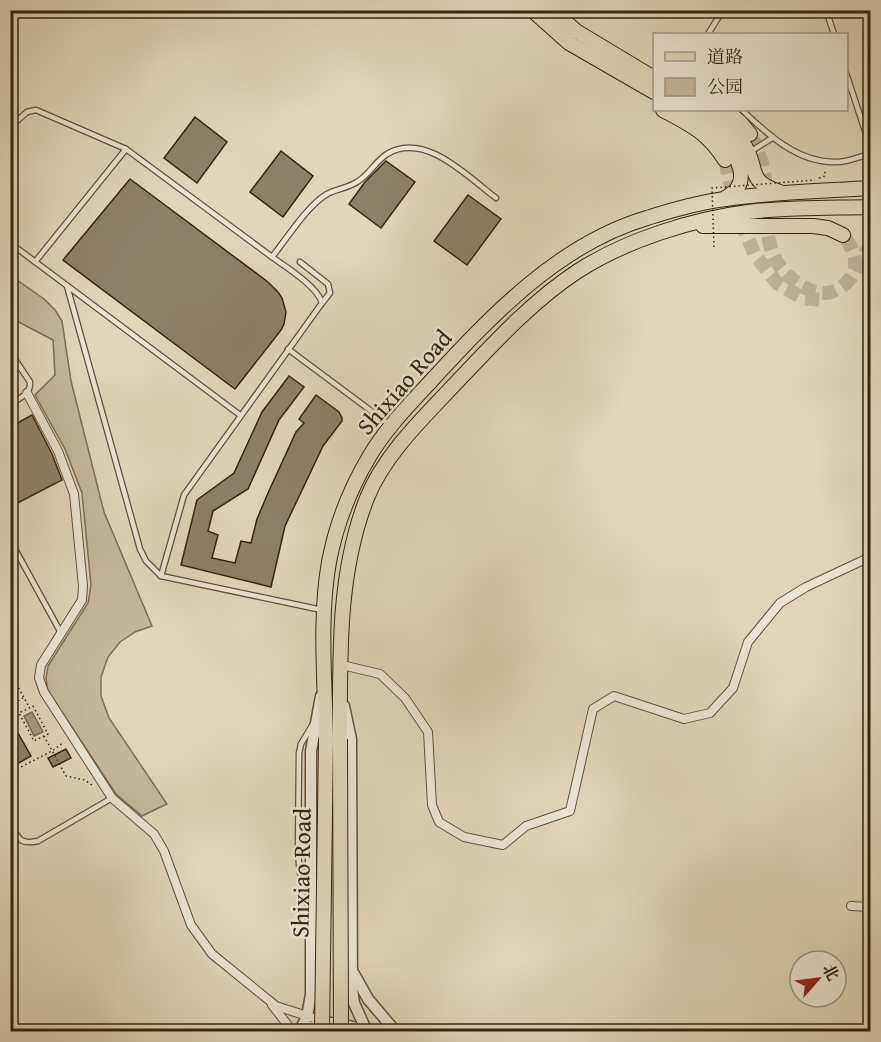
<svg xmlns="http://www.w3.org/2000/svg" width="881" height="1042" font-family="'Gentium Book Plus','Noto Serif SC',serif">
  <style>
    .green { fill: #c5b79d; stroke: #7e6d56; stroke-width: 1.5 }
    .water { fill: #a89880; stroke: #7b6953; stroke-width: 1.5 }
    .building { fill: #908068; stroke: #382310; stroke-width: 1.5 }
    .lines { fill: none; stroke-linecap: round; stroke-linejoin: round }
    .primary-tunnel { stroke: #c0b198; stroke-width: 14; stroke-dasharray: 14 7; stroke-linecap: butt }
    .service-casing { stroke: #62503a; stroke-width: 7 }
    .minor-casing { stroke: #62503a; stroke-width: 10 }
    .tertiary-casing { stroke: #62503a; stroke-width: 13 }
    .primary-casing { stroke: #382310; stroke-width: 16 }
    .path { stroke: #382310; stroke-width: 1.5; stroke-dasharray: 1.5 3; stroke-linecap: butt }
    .service { stroke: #ece4d2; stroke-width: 4.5 }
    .minor { stroke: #ece4d2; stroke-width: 8 }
    .tertiary { stroke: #ece4d2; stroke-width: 10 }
    .primary { stroke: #e2d5ba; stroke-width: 14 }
    .primary-bridge-casing { stroke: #382310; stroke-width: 16; stroke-linecap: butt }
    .path-bridge { stroke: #382310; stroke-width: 1.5; stroke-dasharray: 1.5 3; stroke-linecap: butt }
    .primary-bridge { stroke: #e2d5ba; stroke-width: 14 }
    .labels { text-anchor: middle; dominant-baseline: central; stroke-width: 5; stroke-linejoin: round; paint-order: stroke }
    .street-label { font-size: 24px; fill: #382310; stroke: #ece4d2 }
  </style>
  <rect width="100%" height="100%" fill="#e2d5ba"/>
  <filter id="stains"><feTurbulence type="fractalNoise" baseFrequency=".00333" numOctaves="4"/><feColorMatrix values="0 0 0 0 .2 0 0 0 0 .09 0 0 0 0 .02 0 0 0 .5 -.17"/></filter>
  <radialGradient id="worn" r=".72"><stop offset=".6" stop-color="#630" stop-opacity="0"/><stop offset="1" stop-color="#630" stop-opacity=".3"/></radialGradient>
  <polygon class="green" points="10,275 44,299 55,310 62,321 71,381 104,512 152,626 135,632 120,642 108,657 101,677 101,696 109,718 167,804 142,816 116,794 48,691 46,678 48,666 88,603 91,585 82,493 65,449 35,395 55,375 53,340 11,318"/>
  <polygon class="water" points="32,712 43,732 34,736 24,716"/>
  <g class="building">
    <polygon points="195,117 227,142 197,183 164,158"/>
    <polygon points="281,151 313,176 283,217 250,192"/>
    <polygon points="386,161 415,182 381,228 349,204 365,182"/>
    <polygon points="130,179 268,282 278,292 282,298 286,312 284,324 281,330 235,389 63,260"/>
    <polygon points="468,195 501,219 467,265 434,241"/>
    <polygon points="289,376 304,387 279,420 248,489 213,511 208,531 218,535 212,558 235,563 241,541 251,543 257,519 268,493 296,432 304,423 299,419 316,395 339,412 342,418 342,421 323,446 285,526 271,587 181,565 197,500 234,473 262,412"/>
    <polygon points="32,415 52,454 62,480 10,507 10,427"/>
    <polygon points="10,719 31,756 10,768"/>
    <polygon points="66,749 71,758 53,767 48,758"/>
  </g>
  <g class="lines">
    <g class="primary-tunnel">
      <path d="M 750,134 C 756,146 762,159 764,173 C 770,213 757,255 796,282 C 804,288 815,294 826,293 C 835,292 843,287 849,280 C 861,265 854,249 843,235"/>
      <polyline points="725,160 736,211 755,255 777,283 802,298 821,300"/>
      <polyline points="860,273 866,252 870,246"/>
    </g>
    <g class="service-casing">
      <g id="service">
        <polyline points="826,10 834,34"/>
        <polyline points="708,34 723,10"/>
        <polyline points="846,73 870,146"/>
        <path d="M 742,110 C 767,134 797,162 834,162 C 845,163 859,157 870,154"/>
        <polyline points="10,127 27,112 36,110 126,149 272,257"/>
        <polyline points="750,152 772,138"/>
        <polyline points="10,243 240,415"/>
        <polyline points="35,262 126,149"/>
        <polyline points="300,262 328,284 330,293 322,303"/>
        <polyline points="67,286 140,549 146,561 161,576"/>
        <polyline points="288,349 390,425"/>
        <path d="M 10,352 L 30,382 C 31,394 20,398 10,404"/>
        <polyline points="10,540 61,633"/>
        <path d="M 322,610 L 161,576 L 184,495 L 322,303 C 318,287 286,267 272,257 C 288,237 306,207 327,194 C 336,189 348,188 357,182 C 369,175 375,162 387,154 C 425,131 468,177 496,198"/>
        <path d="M 10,824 C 19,839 20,845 38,841 L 112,798"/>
        <polyline points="307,891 300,873 298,854 299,753 301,744 313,724"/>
      </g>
    </g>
    <g class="minor-casing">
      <g id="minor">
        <polyline points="27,393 58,451 74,494 83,586 82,600 41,665 39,678 44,692 112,798 154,834 164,851 191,925 212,954 276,1006 326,1022"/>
        <polyline points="342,665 380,674 405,698 428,732 432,805 439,822 464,837 503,845 526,826 570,811 593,709 614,696 684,719 710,713 733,688 748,642 780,603 806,587 870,557"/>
        <polyline points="851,906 870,907"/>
        <polyline points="272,1005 287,1024 290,1032"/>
      </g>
    </g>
    <g class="tertiary-casing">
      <g id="tertiary">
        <polyline points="344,706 351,739 352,989 354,1003 367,1032"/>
        <polyline points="354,974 368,999 396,1032"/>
        <polyline points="299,1032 307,1017 311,994 311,751 321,696"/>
        <path d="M 302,1032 C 322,1019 343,1021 364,1032"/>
      </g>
    </g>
    <g class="primary-casing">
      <g id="primary">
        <polyline points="532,10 569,43 654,92"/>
        <polyline points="552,10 576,31 654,78"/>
        <path d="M 663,110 C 691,125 707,132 725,160"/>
        <path d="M 686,110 C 712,124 732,139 740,168 C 742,175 741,184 736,190 C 733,193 728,196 724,199"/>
        <path d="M 708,110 C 723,119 736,131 745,146 C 759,170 746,181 780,192"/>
        <polyline points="726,110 740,122 750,134"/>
        <polyline points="703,226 813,226 828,228 843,235"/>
        <path d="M 326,739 C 325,682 319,618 329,562 C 336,525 350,489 369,457 C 386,428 410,404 432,380 C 492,315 559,244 647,218 C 672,210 700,202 726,199 C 774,192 822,191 870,188"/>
        <path d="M 340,739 C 340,659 337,574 367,498 C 384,455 424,417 455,384 C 493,344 532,301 578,271 C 626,240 693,219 748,212 C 788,207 830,208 870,207"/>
      </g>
    </g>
    <g class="path">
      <polyline points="819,178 825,176 825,170"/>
      <polyline points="10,672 29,707"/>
      <polyline points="10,705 23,698"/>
      <polygon points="33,706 48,734 34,741 19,713"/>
      <polyline points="44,736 66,776 85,780 92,785"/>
      <polyline points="14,766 17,769 52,751 64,742"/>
    </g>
    <use href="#service" class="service"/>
    <use href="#minor" class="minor"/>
    <use href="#tertiary" class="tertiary"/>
    <use href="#primary" class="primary"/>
    <g class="primary-bridge-casing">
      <g id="primary-bridge">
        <polyline points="340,739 341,1032"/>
        <polyline points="322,1032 326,739"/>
      </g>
    </g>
    <polyline class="path-bridge" points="714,247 712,188 815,180"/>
    <use href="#primary-bridge" class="primary-bridge"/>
  </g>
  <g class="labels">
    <g class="street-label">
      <text transform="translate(404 382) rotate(-49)">Shixiao Road</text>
      <text transform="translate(301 873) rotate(-89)">Shixiao Road</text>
    </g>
  </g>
  <rect width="881" height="1042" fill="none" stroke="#e2d5ba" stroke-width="36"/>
  <rect x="12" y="12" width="857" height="1018" fill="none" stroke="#382310" stroke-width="3"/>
  <rect x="18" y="18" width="845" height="1006" fill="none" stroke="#382310" stroke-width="1.5"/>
  <rect x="653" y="33" width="195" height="78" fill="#ece4d2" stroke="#a49784" stroke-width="1.5"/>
  <rect x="665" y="52" width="30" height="9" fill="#e2d5ba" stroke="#a49784" stroke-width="1.5"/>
  <text x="707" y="63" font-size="18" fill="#382310">道路</text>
  <rect x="665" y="78" width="30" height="18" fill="#c5b79d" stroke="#a49784" stroke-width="1.5"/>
  <text x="707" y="93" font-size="18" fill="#382310">公园</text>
  <g transform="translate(818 979) rotate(62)"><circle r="28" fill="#ece4d2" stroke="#a49784" stroke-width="1.5"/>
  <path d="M0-4.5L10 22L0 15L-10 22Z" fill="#8f2418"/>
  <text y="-9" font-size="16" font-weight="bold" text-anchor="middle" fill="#382310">北</text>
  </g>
  <rect width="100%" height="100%" filter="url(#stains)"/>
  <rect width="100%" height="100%" fill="url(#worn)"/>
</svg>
